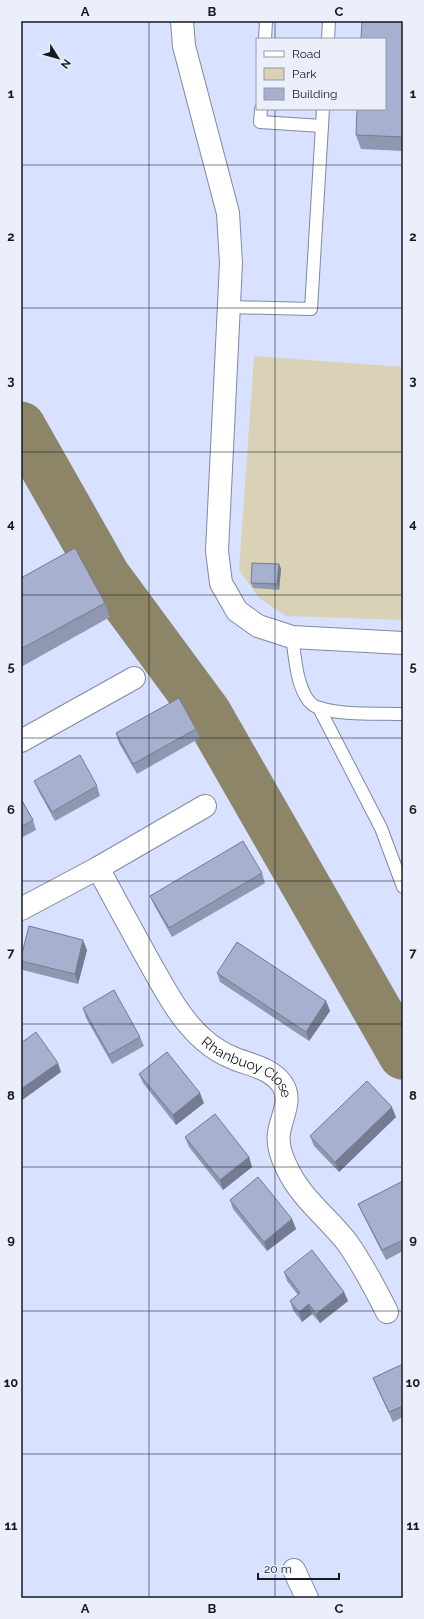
<svg xmlns="http://www.w3.org/2000/svg" width="424" height="1619" font-family="Raleway,sans-serif">
  <style>
    .green { fill: #d9d2b7 }
    .lines { fill: none; stroke-linecap: round; stroke-linejoin: round }
    .river { stroke: #8d8567; stroke-width: 49 }
    .lane-casing { stroke: #8088a4; stroke-width: 14 }
    .street-casing { stroke: #8088a4; stroke-width: 24 }
    .lane { stroke: #fff; stroke-width: 12 }
    .street { stroke: #fff; stroke-width: 22 }
    .wall { fill: #9097b1 }
    .shaded-wall { fill: #757b90 }
    .building { fill: #a7b0ce; stroke: #757b90 }
    .grid { fill: none; stroke: #161923; stroke-width: 1; stroke-opacity: 0.55 }
    .labels { text-anchor: middle; dominant-baseline: central; stroke-width: 3; stroke-linejoin: round; paint-order: stroke }
    .street-label { font-size: 14px; fill: #161923; stroke: #ebeefb }
    .neatline { fill: none; stroke: #161923; stroke-width: 1.5 }
    .grid-label { font-size: 13px; text-anchor: middle; font-weight: bold; fill: #161923 }
  </style>
  <rect width="100%" height="100%" fill="#d8e1ff"/>
  <polygon class="green" points="254,356 403,367 403,620 286,616 259,598 239,570"/>
  <g class="lines">
    <polyline class="river" points="21,426 106,576 207,713 403,1055"/>
    <g class="lane-casing">
      <g id="lane">
        <polyline points="265,39 266,21"/>
        <polyline points="328,39 329,21"/>
        <polyline points="261,109 260,122 322,126"/>
        <polyline points="229,307 311,309 323,109"/>
        <path d="M 292,637 C 295,656 296,680 306,697 C 309,702 314,707 320,708 C 346,716 376,713 403,714"/>
        <polyline points="319,708 381,828 403,887"/>
      </g>
    </g>
    <g class="street-casing">
      <g id="street">
        <polyline points="182,21 184,46 228,213 231,263 217,551 221,583 237,611 258,626 292,637 403,643"/>
        <polyline points="21,741 134,678"/>
        <path id="s1" d="M 98,868 C 114,898 130,927 146,956 C 162,984 179,1019 204,1040 C 212,1047 223,1054 233,1058 C 250,1065 271,1068 282,1084 C 293,1100 281,1117 279,1133 C 277,1145 282,1158 287,1168 C 300,1197 327,1217 346,1241 C 362,1263 375,1288 387,1312"/>
        <polyline points="21,909 98,868 205,806"/>
        <polyline points="294,1570 307,1598"/>
      </g>
    </g>
    <use href="#lane" class="lane"/>
    <use href="#street" class="street"/>
  </g>
  <g class="wall">
    <polygon points="403,21 403,151 361,149 356,135"/>
    <polygon points="279,564 281,569 279,590 253,588 251,583"/>
    <polygon points="21,578 105,603 110,617 21,667"/>
    <polygon points="196,729 200,738 137,774 119,743 116,733"/>
    <polygon points="34,781 97,786 100,796 55,821 38,790"/>
    <polygon points="21,799 33,820 36,830 21,838"/>
    <polygon points="262,873 265,883 172,937 154,905 150,896"/>
    <polygon points="87,950 78,984 23,970 21,963 21,957"/>
    <polygon points="217,973 326,1001 330,1011 309,1041 220,982"/>
    <polygon points="83,1008 140,1037 144,1046 112,1064 86,1018"/>
    <polygon points="139,1074 204,1103 176,1125 143,1083"/>
    <polygon points="396,1117 339,1172 314,1146 310,1136"/>
    <polygon points="185,1137 249,1157 252,1167 223,1190 189,1147"/>
    <polygon points="403,1181 403,1251 386,1260 362,1213 358,1204"/>
    <polygon points="230,1200 292,1219 296,1229 267,1251 233,1209"/>
    <polygon points="284,1272 344,1292 348,1301 320,1323 312,1314 302,1322 293,1310 290,1301 298,1295 287,1281"/>
    <polygon points="403,1364 403,1417 393,1422 377,1388 373,1378"/>
  </g>
  <g class="shaded-wall">
    <polygon points="279,564 281,569 279,590 277,584"/>
    <polygon points="83,940 87,950 78,984 75,974"/>
    <polygon points="326,1001 330,1011 309,1041 306,1032"/>
    <polygon points="58,1063 61,1072 21,1101 21,1089"/>
    <polygon points="200,1093 204,1103 176,1125 173,1115"/>
    <polygon points="392,1107 396,1117 339,1172 335,1162"/>
    <polygon points="249,1157 252,1167 223,1190 220,1180"/>
    <polygon points="292,1219 296,1229 267,1251 264,1242"/>
    <polygon points="344,1292 348,1301 320,1323 316,1314"/>
    <polygon points="309,1304 312,1314 302,1322 299,1312"/>
  </g>
  <g class="building">
    <polygon points="362,21 403,21 403,137 356,135 357,109 385,109 385,39 361,39"/>
    <polygon points="75,548 105,603 21,649 21,578"/>
    <polygon points="252,563 279,564 277,584 251,583"/>
    <polygon points="179,698 196,729 133,764 116,733"/>
    <polygon points="80,755 97,786 52,812 34,781"/>
    <polygon points="21,799 33,820 21,827"/>
    <polygon points="243,841 262,873 169,928 150,896"/>
    <polygon points="29,926 83,940 75,974 21,961 21,957"/>
    <polygon points="237,942 326,1001 306,1032 217,973"/>
    <polygon points="114,990 140,1037 109,1055 83,1008"/>
    <polygon points="36,1032 58,1063 21,1089 21,1043"/>
    <polygon points="167,1052 200,1093 173,1115 139,1074"/>
    <polygon points="367,1081 392,1107 335,1162 310,1136"/>
    <polygon points="215,1114 249,1157 220,1180 185,1137"/>
    <polygon points="258,1177 292,1219 264,1242 230,1200"/>
    <polygon points="403,1181 403,1240 382,1250 358,1204"/>
    <polygon points="312,1250 344,1292 316,1314 309,1304 299,1312 290,1301 300,1293 284,1272"/>
    <polygon points="403,1364 403,1406 389,1412 373,1378"/>
  </g>
  <path class="grid" d="M 149,21 L 149,1598M 275,21 L 275,39M 275,109 L 275,1598M 21,165 L 403,165M 21,308 L 403,308M 21,452 L 403,452M 21,595 L 403,595M 21,738 L 403,738M 21,881 L 403,881M 21,1024 L 403,1024M 21,1167 L 403,1167M 21,1311 L 403,1311M 21,1454 L 403,1454"/>
  <g class="labels">
    <g class="street-label">
      <text stroke="none"><textPath href="#s1" startOffset="255">Rhanbuoy Close</textPath></text>
    </g>
  </g>
  <rect width="424" height="1619" fill="none" stroke="#ebeefb" stroke-width="44"/>
  <rect x="256" y="38" width="130" height="72" fill="#ebeefb" stroke="#9699a5"/>
  <rect x="264" y="51" width="20" height="6" fill="#ffffff" stroke="#9699a5"/>
  <text x="292" y="58" font-size="12" fill="#161923">Road</text>
  <rect x="264" y="68" width="20" height="12" fill="#d9d2b7" stroke="#9699a5"/>
  <text x="292" y="78" font-size="12" fill="#161923">Park</text>
  <rect x="264" y="88" width="20" height="12" fill="#a7b0ce" stroke="#9699a5"/>
  <text x="292" y="98" font-size="12" fill="#161923">Building</text>
  <g transform="translate(58 58) rotate(127)" stroke="#ebeefb" stroke-width="3" paint-order="stroke">
  <path d="M0-3L7 15L0 10L-7 15Z" fill="#161923"/>
  <text y="-6" font-size="11" font-weight="bold" text-anchor="middle" fill="#161923">N</text>
  </g>
  <path d="M258 1573v6h81v-6" fill="none" stroke="#161923" stroke-width="2"/>
  <text x="264" y="1573" font-size="12" fill="#161923" stroke="#ebeefb" stroke-width="3" paint-order="stroke">20 m</text>
  <rect x="22" y="22" width="380" height="1575" class="neatline"/>
  <g class="grid-label">
    <text x="85" y="16">A</text>
    <text x="212" y="16">B</text>
    <text x="339" y="16">C</text>
    <text x="11" y="98">1</text>
    <text x="413" y="98">1</text>
    <text x="11" y="241">2</text>
    <text x="413" y="241">2</text>
    <text x="11" y="385">3</text>
    <text x="413" y="385">3</text>
    <text x="11" y="528">4</text>
    <text x="413" y="528">4</text>
    <text x="11" y="671">5</text>
    <text x="413" y="671">5</text>
    <text x="11" y="814">6</text>
    <text x="413" y="814">6</text>
    <text x="11" y="957">7</text>
    <text x="413" y="957">7</text>
    <text x="11" y="1100">8</text>
    <text x="413" y="1100">8</text>
    <text x="11" y="1244">9</text>
    <text x="413" y="1244">9</text>
    <text x="11" y="1387">10</text>
    <text x="413" y="1387">10</text>
    <text x="11" y="1530">11</text>
    <text x="413" y="1530">11</text>
    <text x="85" y="1613">A</text>
    <text x="212" y="1613">B</text>
    <text x="339" y="1613">C</text>
  </g>
</svg>
